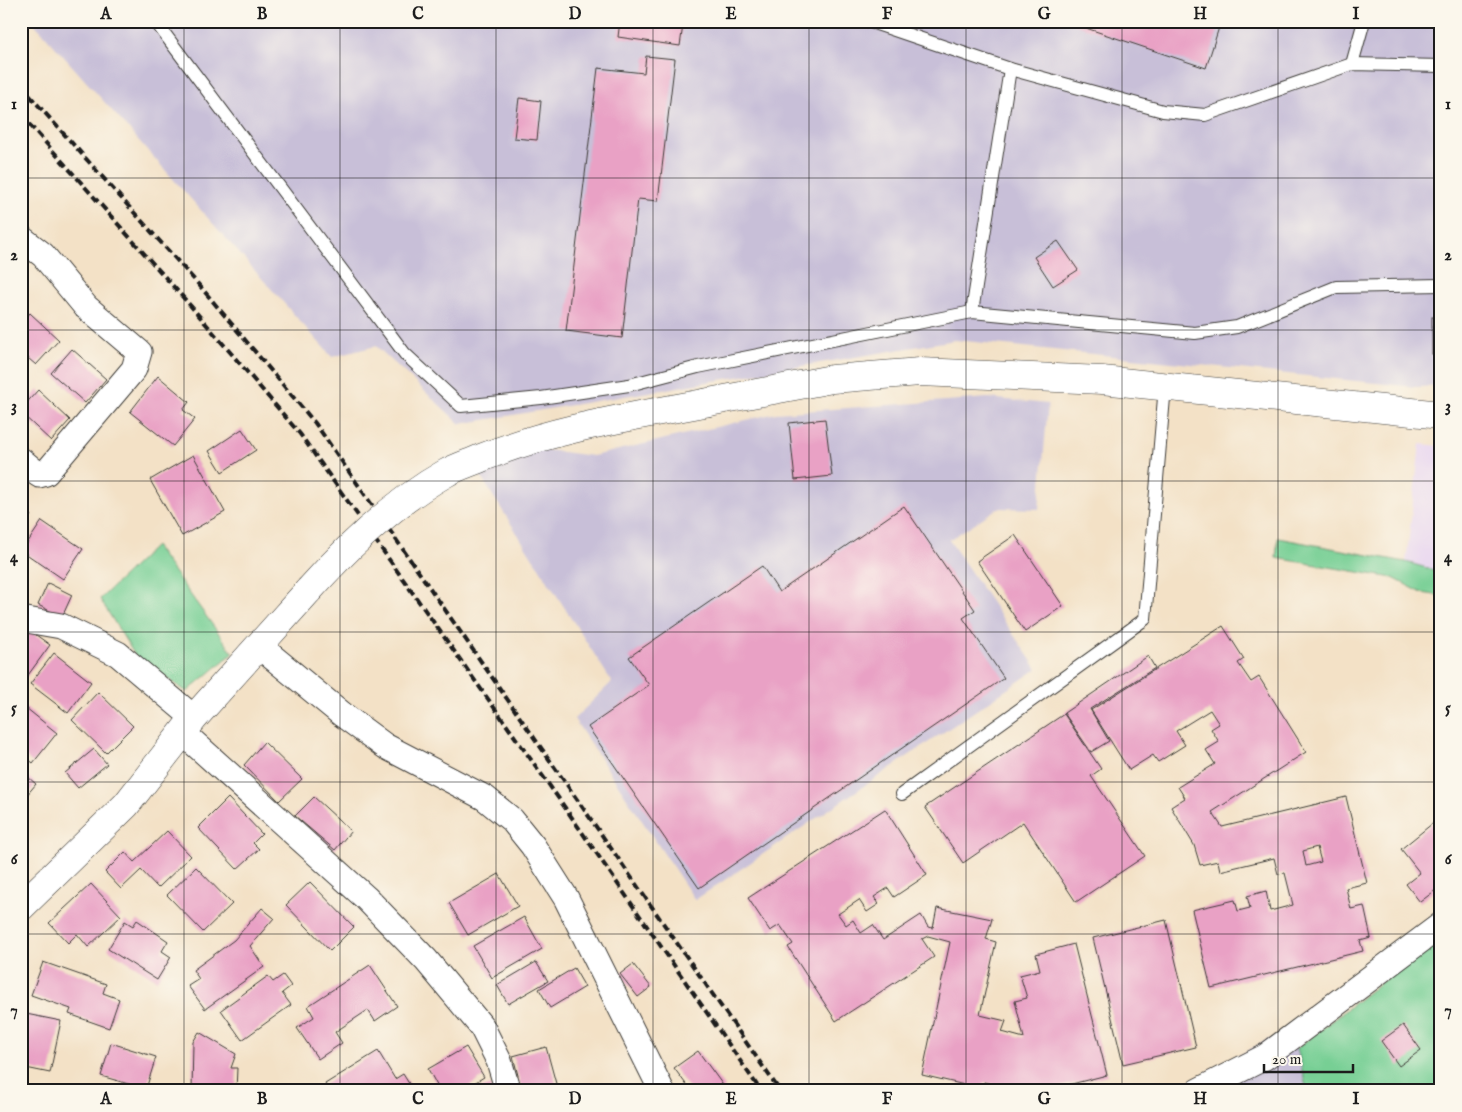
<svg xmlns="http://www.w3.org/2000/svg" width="1462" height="1112" font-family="'IM FELL English',serif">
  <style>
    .built { fill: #e6d2f0 }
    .industrial { fill: #c8bfd8 }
    .green { fill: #77cf94; stroke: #4a7658 }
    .building { fill: #e9a1c5; fill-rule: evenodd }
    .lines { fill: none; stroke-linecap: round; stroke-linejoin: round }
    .service-casing { stroke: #3c3a36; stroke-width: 14 }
    .minor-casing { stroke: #3c3a36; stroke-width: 27 }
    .tertiary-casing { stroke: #3c3a36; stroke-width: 29 }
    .service { stroke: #fff; stroke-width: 12 }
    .minor { stroke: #fff; stroke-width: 25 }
    .tertiary { stroke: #fff; stroke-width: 28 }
    .rail { stroke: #1c1c1c; stroke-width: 4; stroke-dasharray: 8 4; stroke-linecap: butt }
    .tertiary-bridge-casing { stroke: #3c3a36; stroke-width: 29; stroke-linecap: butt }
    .tertiary-bridge { stroke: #fff; stroke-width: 28 }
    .grid { fill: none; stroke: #1c1c1c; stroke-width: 1; stroke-opacity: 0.55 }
    .neatline { fill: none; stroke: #1c1c1c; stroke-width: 2 }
    .grid-label { font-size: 16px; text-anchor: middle; font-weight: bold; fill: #1c1c1c }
  </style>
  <rect width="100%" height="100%" fill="#fbf7ec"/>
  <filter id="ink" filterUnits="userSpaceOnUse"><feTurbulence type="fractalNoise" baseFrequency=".02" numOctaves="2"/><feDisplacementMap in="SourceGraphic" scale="10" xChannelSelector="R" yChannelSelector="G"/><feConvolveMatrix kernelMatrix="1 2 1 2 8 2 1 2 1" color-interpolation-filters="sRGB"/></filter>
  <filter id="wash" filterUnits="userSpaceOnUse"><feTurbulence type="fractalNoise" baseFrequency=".0096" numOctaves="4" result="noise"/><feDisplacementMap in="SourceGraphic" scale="20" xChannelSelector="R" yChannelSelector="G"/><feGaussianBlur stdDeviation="1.12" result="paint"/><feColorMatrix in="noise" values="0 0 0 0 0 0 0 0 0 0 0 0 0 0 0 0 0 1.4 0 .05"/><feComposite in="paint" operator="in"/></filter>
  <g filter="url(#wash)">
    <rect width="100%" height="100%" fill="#f3e1c6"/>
    <polygon class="built" points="1420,444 1441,446 1441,572 1406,562"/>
    <g class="industrial">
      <polygon points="32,21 1441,21 1441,386 1415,387 955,340 460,424 376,346 332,357"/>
      <polygon points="988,398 1048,404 1039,509 998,508 949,540 1037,669 695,900 574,719 612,682 476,469 539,449 593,456 776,413"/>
      <polygon points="1269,1039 1297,1048 1307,1091 1174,1091"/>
    </g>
    <g class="green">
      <polygon points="1278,538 1406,562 1441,572 1441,596 1422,593 1393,578 1276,558"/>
      <polygon points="155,546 233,653 187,692 136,657 100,599"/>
      <polygon points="1441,935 1441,1091 1307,1091 1297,1048"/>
    </g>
    <g id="blocks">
      <g class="building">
        <polygon points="620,21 660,21 683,25 680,46 618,37"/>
        <polygon points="1065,21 1221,21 1206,68"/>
        <polygon points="646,56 675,59 658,201 638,199 622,338 566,331 598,68 644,73"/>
        <polygon points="519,98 541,101 537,140 514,138"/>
        <polygon points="1058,241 1078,270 1053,286 1034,257"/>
        <polygon points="30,313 59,340 36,365 21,352 21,323"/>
        <rect x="1432" y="317" width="9" height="37"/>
        <polygon points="72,349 106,379 85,403 51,373"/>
        <polygon points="158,376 189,402 183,410 195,419 173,446 130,412"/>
        <polygon points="38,390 70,420 51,441 21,413 21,409"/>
        <polygon points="825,419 832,476 795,480 789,423"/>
        <polygon points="242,429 256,450 222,472 209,451"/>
        <polygon points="193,455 225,512 182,536 150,480"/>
        <polygon points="904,506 975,610 963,618 1004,678 699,888 588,727 649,685 629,657 762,566 779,592"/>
        <polygon points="21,508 31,515 21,528"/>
        <polygon points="42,521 83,549 63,579 22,551"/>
        <polygon points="1015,535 1063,606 1025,632 977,561"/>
        <polygon points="48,583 72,595 62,617 38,605"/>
        <path d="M 1223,626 L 1244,659 L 1238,663 L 1251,682 L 1259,677 L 1306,752 L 1212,812 L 1222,827 L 1346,797 L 1367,883 L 1346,888 L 1351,909 L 1364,906 L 1371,938 L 1360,941 L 1363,951 L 1211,988 L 1192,910 L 1235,900 L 1238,911 L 1250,908 L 1247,896 L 1266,891 L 1270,911 L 1293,905 L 1285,873 L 1278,874 L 1274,858 L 1220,871 L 1218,861 L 1200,865 L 1194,845 L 1171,807 L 1185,798 L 1178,787 L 1215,764 L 1206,750 L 1219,742 L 1211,729 L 1219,724 L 1210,710 L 1176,731 L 1185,745 L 1158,762 L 1153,755 L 1129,770 L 1091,710 ZM 1317,847 L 1321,862 L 1306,866 L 1303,851 Z"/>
        <polygon points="25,627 50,645 23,682 21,681 21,633"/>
        <polygon points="54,653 91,682 68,713 30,684"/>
        <polygon points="1148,656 1155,668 1090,709 1109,741 1091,752 1064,713"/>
        <polygon points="98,692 133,726 106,753 72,720"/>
        <polygon points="21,704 57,733 33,763 21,753"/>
        <polygon points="1064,714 1101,769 1091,776 1145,856 1076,902 1023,822 963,863 925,807"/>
        <polygon points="264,742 302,779 279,801 244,765"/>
        <polygon points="94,749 107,764 78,788 65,773"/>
        <polygon points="21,771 36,784 21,802"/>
        <polygon points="314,797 351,831 335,850 295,816"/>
        <polygon points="228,798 262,834 253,843 259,849 237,869 198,828"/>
        <polygon points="885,809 927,875 894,897 888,888 874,897 879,904 867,912 859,900 838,914 846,925 853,920 861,933 873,925 883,940 921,915 928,927 933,928 937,908 992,919 986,939 996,942 980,1015 1006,1021 1002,1032 1024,1038 1015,1001 1027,998 1020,975 1040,970 1036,954 1074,944 1107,1075 1044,1091 1021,1091 1020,1087 1012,1090 984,1082 982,1089 922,1075 950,942 928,936 922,939 934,957 836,1021 788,947 793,944 780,925 770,931 748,898"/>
        <polygon points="1433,823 1441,833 1441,886 1420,902 1406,884 1420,873 1401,849"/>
        <polygon points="167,831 191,856 158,888 141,870 121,889 105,872 125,852 134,862"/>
        <polygon points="196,867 232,904 203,932 167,895"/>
        <polygon points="499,874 518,906 468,935 449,903"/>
        <polygon points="310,882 354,927 330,951 286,905"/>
        <polygon points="91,884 121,916 88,947 77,934 68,943 49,923"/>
        <polygon points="262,908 274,918 250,946 264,967 205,1009 188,986 199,979 193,970 234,940"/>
        <polygon points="524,917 542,949 492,978 473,946"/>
        <polygon points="137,920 168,941 162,951 171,957 157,980 108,949 125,921 133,926"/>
        <polygon points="1166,920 1196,1047 1123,1064 1093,938"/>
        <polygon points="43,962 106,984 103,993 119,999 109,1028 69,1014 71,1009 31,995"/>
        <polygon points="536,962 548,981 508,1004 497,985"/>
        <polygon points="633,964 651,987 638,997 620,974"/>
        <polygon points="370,965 397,1006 375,1021 368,1010 335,1032 342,1043 318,1059 297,1028 314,1017 308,1006"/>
        <polygon points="574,968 585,987 550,1008 539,989"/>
        <polygon points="283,975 291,986 282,993 291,1005 242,1040 221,1010 268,976 273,982"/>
        <polygon points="21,1013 61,1021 50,1073 21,1067"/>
        <polygon points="1403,1025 1421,1050 1399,1066 1381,1041"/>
        <polygon points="199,1032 236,1054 231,1068 237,1068 236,1091 192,1091 193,1042"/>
        <polygon points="111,1043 156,1057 146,1089 101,1076"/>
        <polygon points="466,1047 484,1077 461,1091 440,1091 428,1069"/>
        <polygon points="546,1047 558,1091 522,1091 513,1056"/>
        <polygon points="378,1051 395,1079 403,1074 413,1090 363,1091 361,1088 357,1091 329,1091 325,1084"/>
        <polygon points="698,1051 725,1088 720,1091 691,1091 674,1068"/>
        <polygon points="490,1085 492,1091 476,1091"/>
      </g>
    </g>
  </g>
  <g filter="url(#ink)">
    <use href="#blocks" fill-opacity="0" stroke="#3c3a36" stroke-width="1"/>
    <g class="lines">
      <g class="service-casing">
        <g id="service">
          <polyline points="155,21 405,354 461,406 541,398 629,385 698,367 972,312 1195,333 1237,327 1336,287 1441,285"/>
          <polyline points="868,21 1010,69 1163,111 1205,115 1352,64 1441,66"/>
          <polyline points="1352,64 1364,21"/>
          <polyline points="972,312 1010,69"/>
          <polyline points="902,794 1145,619 1165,386"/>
        </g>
      </g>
      <g class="minor-casing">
        <g id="minor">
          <polyline points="21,238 43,255 86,307 139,352 134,369 46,473 39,475 21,460"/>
          <polyline points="21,619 61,626 118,654 194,718"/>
          <polyline points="259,646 343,715 385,746 485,798 512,820 533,846 566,898 662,1091"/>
          <polyline points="183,733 366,898 426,960 482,1027 499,1061 508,1091"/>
          <polyline points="1198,1091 1265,1057 1441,925"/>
        </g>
      </g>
      <g class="tertiary-casing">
        <g id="tertiary">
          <polyline points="709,402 832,379 920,372 1102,380 1441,415"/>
          <polyline points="21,907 126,805 194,718 309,590"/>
        </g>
      </g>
      <use href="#service" class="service"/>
      <use href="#minor" class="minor"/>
      <use href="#tertiary" class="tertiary"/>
      <g class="rail">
        <polyline points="21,86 199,285 315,423 780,1091"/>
        <polyline points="21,115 189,304 300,434 559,799 761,1091"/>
      </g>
      <g class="tertiary-bridge-casing">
        <path id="tertiary-bridge" d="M 309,590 C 349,545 393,503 446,473 C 457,467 470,463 481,458 C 554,428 632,417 709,402"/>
      </g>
      <use href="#tertiary-bridge" class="tertiary-bridge"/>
    </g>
  </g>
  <path class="grid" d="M 184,21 L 184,1091M 340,21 L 340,1091M 496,21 L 496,1091M 653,21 L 653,1091M 809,21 L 809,1091M 966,21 L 966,1091M 1122,21 L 1122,1091M 1278,21 L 1278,1091M 21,178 L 1441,178M 21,330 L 1441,330M 21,481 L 1441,481M 21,632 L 1441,632M 21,782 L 1441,782M 21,934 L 1441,934"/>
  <rect width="1462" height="1112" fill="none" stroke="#fbf7ec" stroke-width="55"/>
  <path d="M1264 1064v8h89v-8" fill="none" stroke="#1c1c1c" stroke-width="2.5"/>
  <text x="1272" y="1064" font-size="15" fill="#1c1c1c" stroke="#fbf7ec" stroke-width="4" paint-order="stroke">20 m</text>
  <rect x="28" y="28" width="1406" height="1056" class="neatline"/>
  <g class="grid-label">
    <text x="106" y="19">A</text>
    <text x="262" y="19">B</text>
    <text x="418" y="19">C</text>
    <text x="575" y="19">D</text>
    <text x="731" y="19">E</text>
    <text x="887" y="19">F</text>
    <text x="1044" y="19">G</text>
    <text x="1200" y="19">H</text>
    <text x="1356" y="19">I</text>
    <text x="14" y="109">1</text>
    <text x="1448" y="109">1</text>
    <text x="14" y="260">2</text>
    <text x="1448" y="260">2</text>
    <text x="14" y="411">3</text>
    <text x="1448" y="411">3</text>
    <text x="14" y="562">4</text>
    <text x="1448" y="562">4</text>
    <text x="14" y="713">5</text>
    <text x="1448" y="713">5</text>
    <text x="14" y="864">6</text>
    <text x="1448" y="864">6</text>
    <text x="14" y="1015">7</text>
    <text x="1448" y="1015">7</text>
    <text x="106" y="1104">A</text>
    <text x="262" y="1104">B</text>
    <text x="418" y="1104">C</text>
    <text x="575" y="1104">D</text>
    <text x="731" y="1104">E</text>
    <text x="887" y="1104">F</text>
    <text x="1044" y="1104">G</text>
    <text x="1200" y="1104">H</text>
    <text x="1356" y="1104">I</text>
  </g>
</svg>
